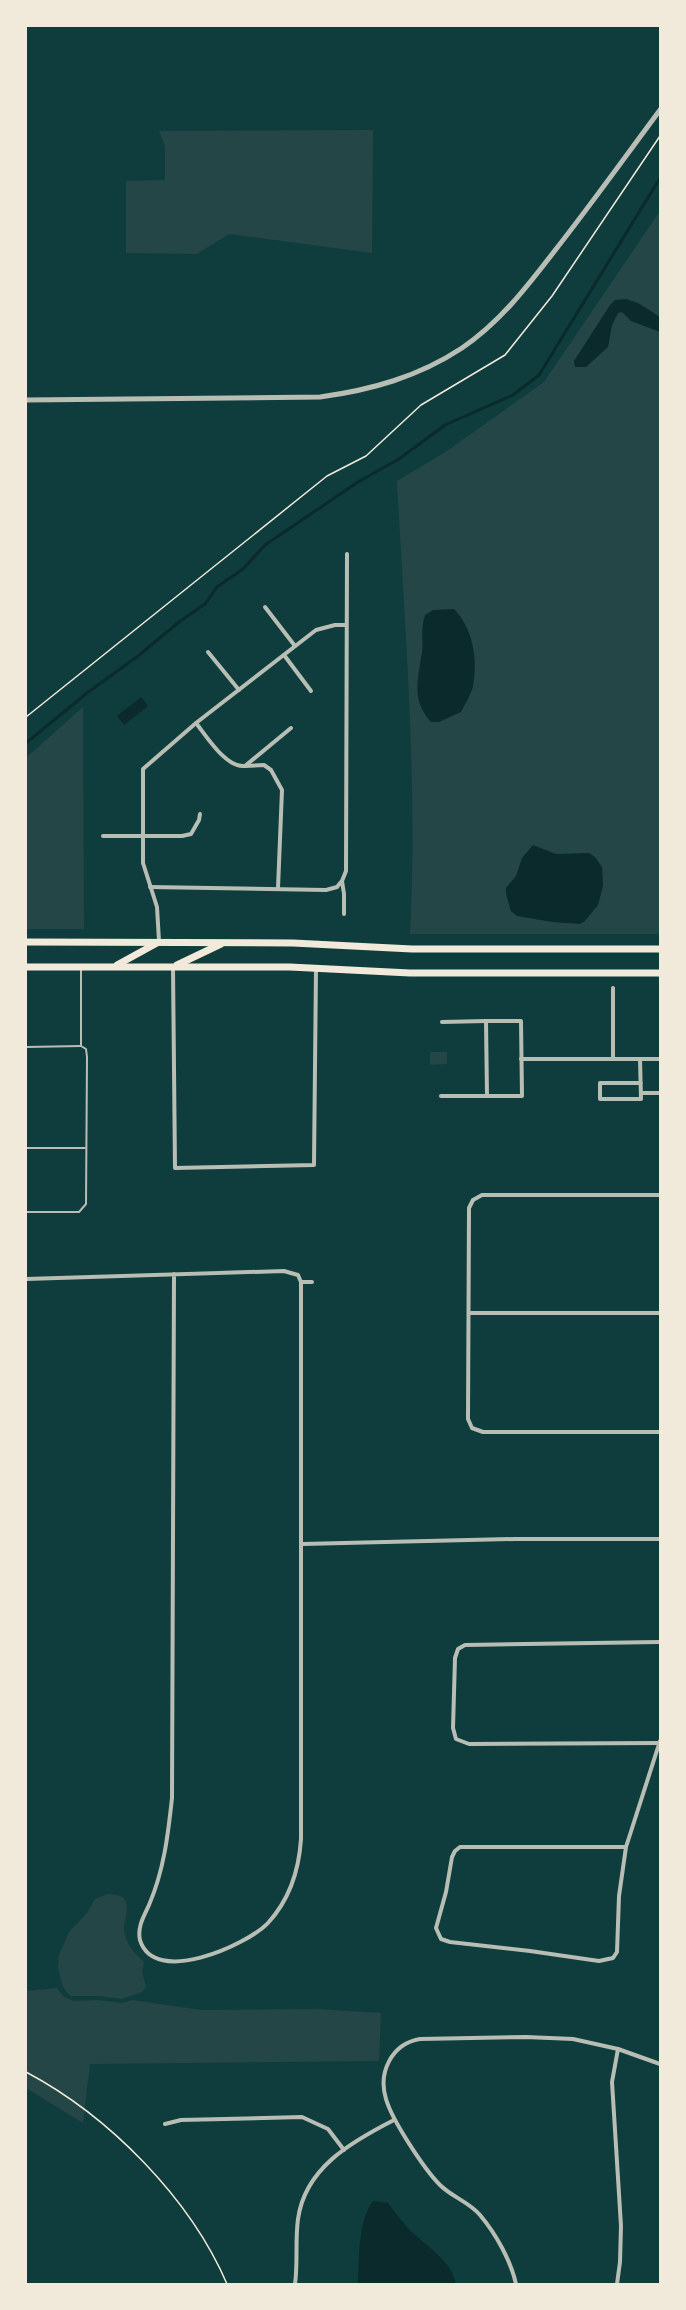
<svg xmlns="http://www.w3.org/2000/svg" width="686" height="2310" font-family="Mulish,sans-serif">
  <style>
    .green { fill: #244646 }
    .water { fill: #0a2a2b }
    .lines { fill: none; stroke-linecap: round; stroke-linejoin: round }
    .stream { stroke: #0a2a2b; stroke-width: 3 }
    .path { stroke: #f1e9da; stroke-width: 1.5 }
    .service { stroke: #b8beb3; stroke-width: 2 }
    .minor { stroke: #b8beb3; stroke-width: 4 }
    .tertiary { stroke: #b8beb3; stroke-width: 5 }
    .primary { stroke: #f1e9da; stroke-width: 7 }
  </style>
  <rect width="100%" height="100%" fill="#0f3d3e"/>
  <g class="green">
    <polygon points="373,130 372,253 229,234 197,254 126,253 126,181 165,180 165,146 159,131"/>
    <path d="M 660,211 L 660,934 L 410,934 C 418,783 405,632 397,481 L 447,451 L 544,382 Z"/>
    <polygon points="83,707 84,929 26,929 26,758"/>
    <polygon points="430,1052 447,1052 447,1064 430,1065"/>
    <path d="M 108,1894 C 137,1894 124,1915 124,1930 C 125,1943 135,1954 144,1962 L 142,1971 L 146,1987 L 142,1992 L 122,1999 L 99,1996 L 70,1996 L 63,1987 L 58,1968 L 59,1955 L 69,1932 L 87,1913 L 95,1899 Z"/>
    <polygon points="57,1988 64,1997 74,2001 98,2000 122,2003 132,2000 201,2010 316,2009 381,2013 379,2061 90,2064 83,2123 26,2088 26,1991"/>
  </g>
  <g class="water">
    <polygon points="626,299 638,303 660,317 660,332 631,321 622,312 618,313 612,325 608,347 586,367 575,367 574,361 610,305 615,300"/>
    <path d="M 454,609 C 473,628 478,660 473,686 C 471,695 465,704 461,712 L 439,722 L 431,722 C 411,700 418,679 422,652 C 424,638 420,632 425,615 L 433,610 Z"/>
    <polygon points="141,697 148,706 124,725 117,716"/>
    <polygon points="533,845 556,854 589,853 595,857 602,867 603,886 598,905 585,921 580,924 552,922 517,916 511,911 506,894 506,888 516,876 522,858"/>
    <path d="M 373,2201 L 388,2203 C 394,2211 400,2219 406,2226 C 423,2245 451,2258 456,2284 L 358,2284 C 359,2260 358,2220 373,2201 Z"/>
  </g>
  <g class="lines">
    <polyline class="stream" points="26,743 87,693 138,656 179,622 205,604 217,587 243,569 265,545 358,482 399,459 445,425 513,395 539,375 660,178"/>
    <g class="path">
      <polyline points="26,717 327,476 366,456 421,405 505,355 552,296 660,136"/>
      <path d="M 26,2072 C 109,2116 190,2198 227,2284"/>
    </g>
    <g class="service">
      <polyline points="26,1047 81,1046"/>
      <polyline points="26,1148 85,1148"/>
      <polyline points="26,1212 79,1212 86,1204 87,1057 86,1049 81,1046 81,969"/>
    </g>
    <g class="minor">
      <polyline points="265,607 295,646"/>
      <polyline points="208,652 239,690"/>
      <polyline points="284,655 311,691"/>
      <path d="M 196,723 C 207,737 226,768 245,766 L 291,728"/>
      <polyline points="245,766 264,765 271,770 282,790 278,888"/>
      <polyline points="103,836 182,836 191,834 199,820 200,814"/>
      <polyline points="150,887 326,890 337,887 341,882"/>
      <polyline points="344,914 344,894 342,881 346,871 347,554"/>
      <polyline points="159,941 157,907 143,863 143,769 196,723 316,630 335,625 345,625"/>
      <polyline points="173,968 175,1168 314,1165 316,969"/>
      <polyline points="613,988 613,1059"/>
      <polygon points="486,1021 521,1021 522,1096 487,1096"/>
      <polyline points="442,1022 486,1021"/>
      <polyline points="521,1059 660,1059"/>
      <polyline points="640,1059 641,1099 600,1099 600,1083 641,1083"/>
      <polyline points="641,1093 660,1093"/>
      <polyline points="441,1096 487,1096"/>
      <polyline points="660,1195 482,1195 473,1200 469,1208 468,1419 472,1428 483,1432 660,1432"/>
      <path d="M 26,1279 L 284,1271 L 298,1275 L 301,1282 L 301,1839 C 299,1870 290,1899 268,1923 C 247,1945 154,1987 140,1940 C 137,1927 144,1916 149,1905 C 164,1870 168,1835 172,1798 L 174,1274"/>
      <polyline points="301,1282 312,1282"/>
      <polyline points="469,1313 660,1313"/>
      <polyline points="302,1544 515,1539 660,1539"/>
      <polyline points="660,1743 469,1744 456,1739 453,1728 455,1658 458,1649 465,1645 660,1642"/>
      <polyline points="626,1847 460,1847 455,1851 452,1857 446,1892 436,1928 441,1939 450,1942 530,1951 599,1961 613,1958 617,1952 619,1896 626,1847 660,1741"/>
      <polyline points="165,2124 181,2120 302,2117 328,2129 344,2150"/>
      <path d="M 295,2284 C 298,2263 295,2241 298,2219 C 305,2168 351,2142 394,2120"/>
      <path d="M 516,2284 C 511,2261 496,2234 480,2215 C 469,2202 452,2197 440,2185 C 424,2169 392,2120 386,2099 C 378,2073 391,2044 420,2039 L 526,2037 L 573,2039 L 618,2049 L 660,2064"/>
      <polyline points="617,2284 620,2262 621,2226 612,2082 618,2049"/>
    </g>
    <path class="tertiary" d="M 26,400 L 320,397 C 371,390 418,377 462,348 C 499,323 526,288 553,253 C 590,206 625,157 660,110"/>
    <g class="primary">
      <polyline points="26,942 293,943 412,949 660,949"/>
      <polyline points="117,965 157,943"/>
      <polyline points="177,965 221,944"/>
      <polyline points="26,967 290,967 410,973 660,973"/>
    </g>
  </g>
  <rect width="686" height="2310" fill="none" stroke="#f1e9da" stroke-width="54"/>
</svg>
